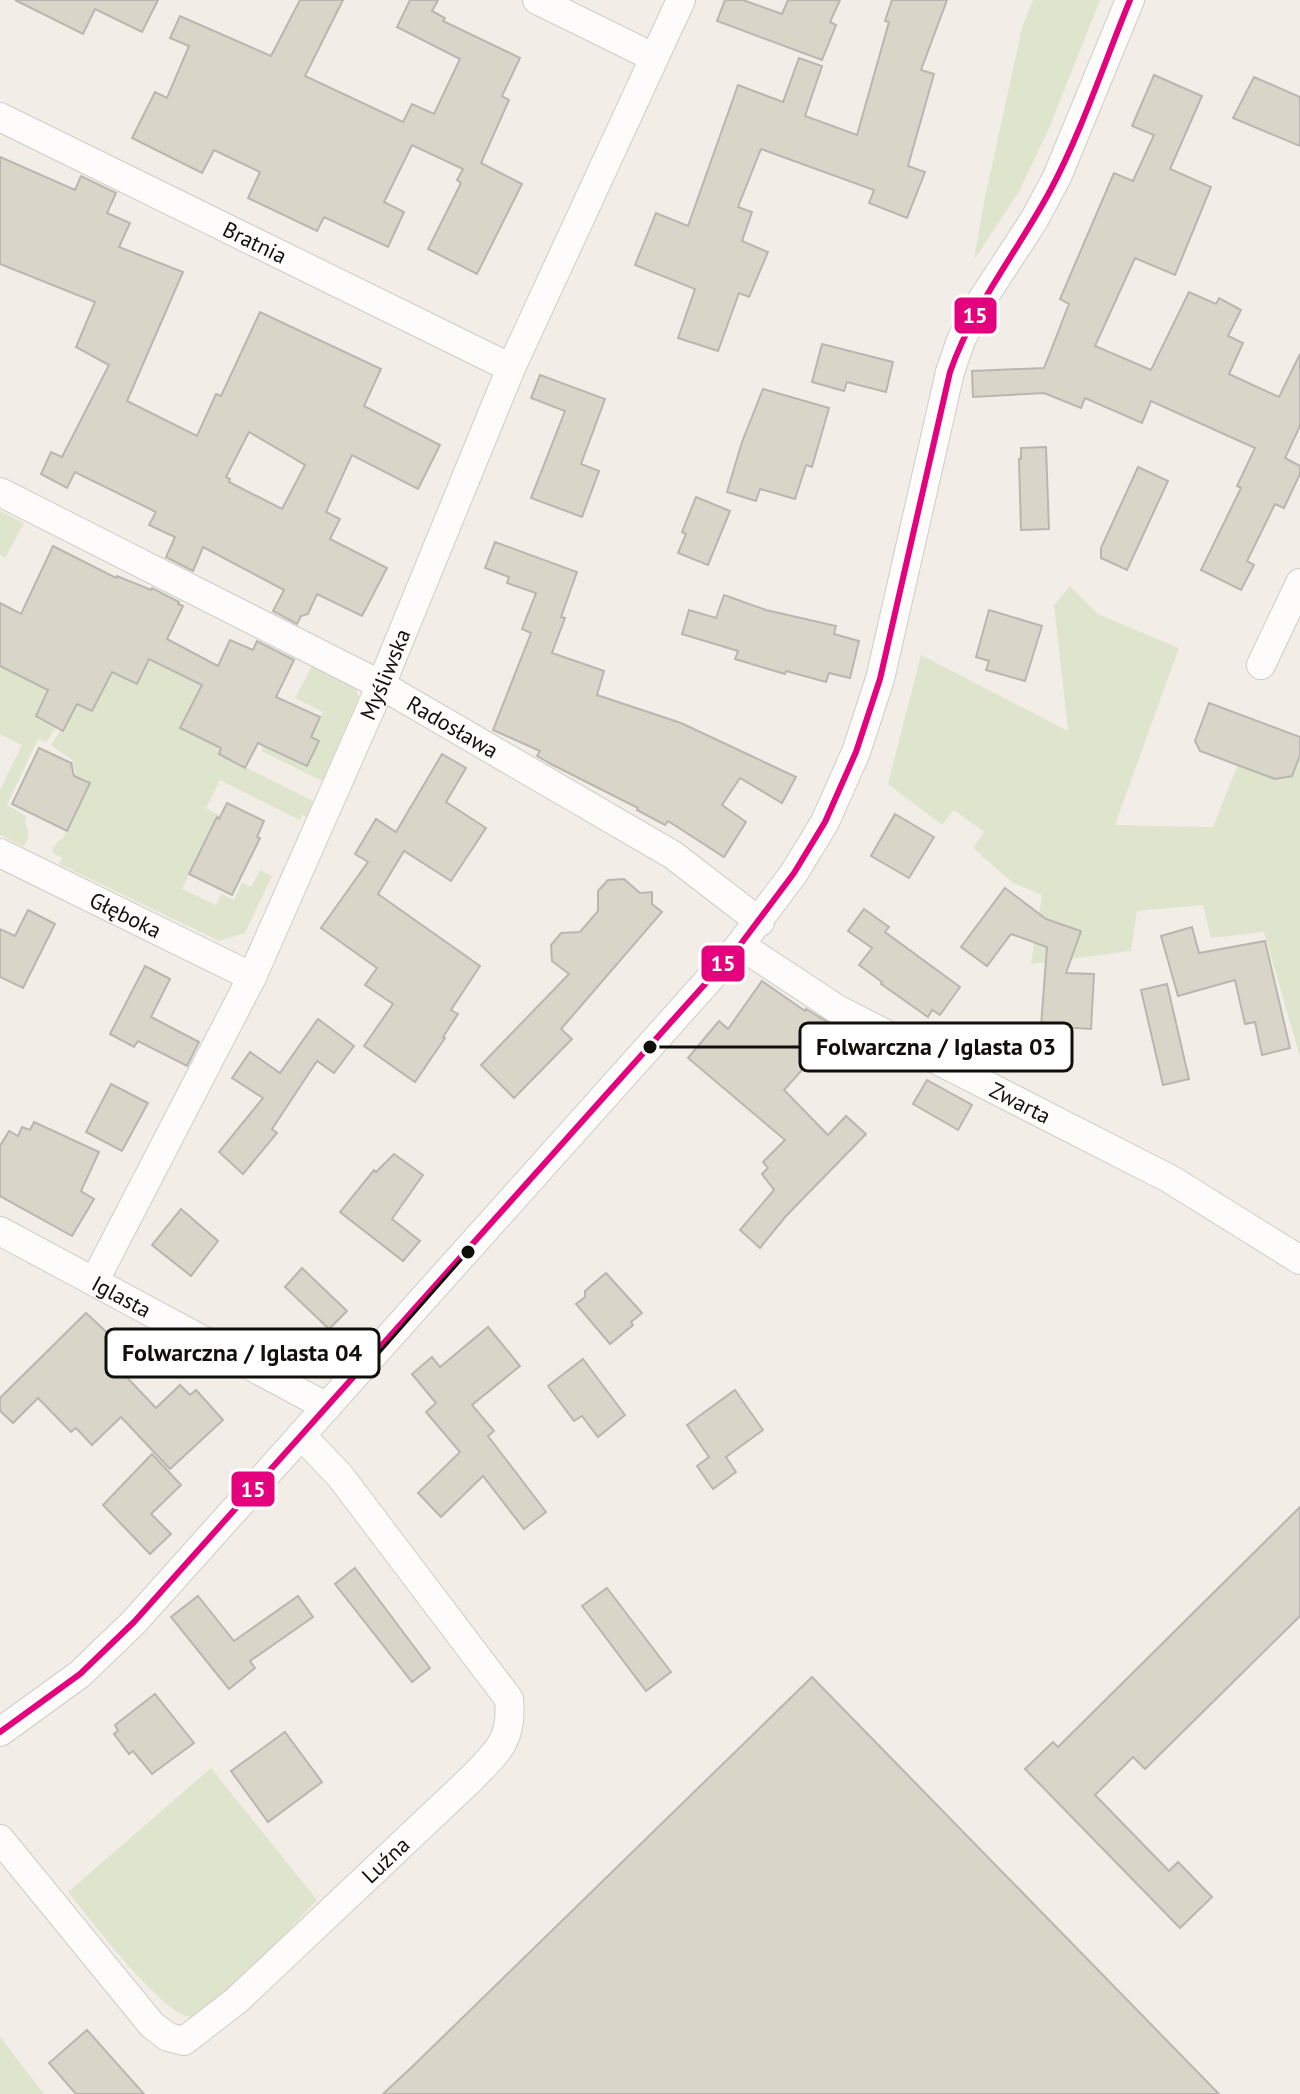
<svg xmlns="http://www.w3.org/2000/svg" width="1300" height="2094" font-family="'PT Sans',sans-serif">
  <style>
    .green { fill: #dfe5cc; fill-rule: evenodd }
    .building { fill: #dad5c9; stroke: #b9b6b1; stroke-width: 2; fill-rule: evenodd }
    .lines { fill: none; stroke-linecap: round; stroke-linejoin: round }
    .street-casing { stroke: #cfccc6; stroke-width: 30 }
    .street { stroke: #fdfcfb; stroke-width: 28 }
    .bus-1-casing { stroke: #fff; stroke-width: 12 }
    .bus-1 { stroke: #e5007d; stroke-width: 6 }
    .labels { text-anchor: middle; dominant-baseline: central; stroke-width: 6; stroke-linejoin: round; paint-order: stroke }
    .street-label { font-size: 22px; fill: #110f0b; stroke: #fff }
    .leader { fill: none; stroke: #110f0b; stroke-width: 3 }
    .callout-dot { fill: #110f0b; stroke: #fff; stroke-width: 3 }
    .callout { fill: #fff; stroke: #110f0b; stroke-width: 3 }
    .callout-label { font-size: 24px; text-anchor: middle; font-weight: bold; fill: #110f0b }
    .line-badge { stroke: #fff; stroke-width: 3 }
    .badge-label { font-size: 22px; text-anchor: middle; font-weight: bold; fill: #fff }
  </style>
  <rect width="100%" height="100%" fill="#f2eee7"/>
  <g class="green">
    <polygon points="1033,0 1100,0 1050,126 1020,190 974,260 984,202 1022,28"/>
    <polygon points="0,511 24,523 5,558 0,555"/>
    <polygon points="1070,586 1098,614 1179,648 1115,825 1213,827 1238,764 1300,755 1300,1057 1264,932 1211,938 1203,905 1137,911 1131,951 1031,964 1042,895 1013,883 973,848 984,832 954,810 942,825 888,784 921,655 1068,731 1054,605"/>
    <path d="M 122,648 L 113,672 L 136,684 L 148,660 L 311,735 L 323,712 L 295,698 L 313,664 L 355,686 L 359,697 L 322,781 L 261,751 L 272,729 L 194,701 L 180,727 L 221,748 L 219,754 L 313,801 L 306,817 L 302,815 L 300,820 L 220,780 L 206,808 L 221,816 L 217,818 L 182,889 L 216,905 L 221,894 L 234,900 L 242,882 L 251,887 L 260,870 L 272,876 L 245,933 L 219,941 L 59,864 L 62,858 L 52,852 L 57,842 L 63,838 L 90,784 L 74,776 L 76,771 L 71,763 L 72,760 L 51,745 L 76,706 L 48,692 L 36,716 L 44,720 L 48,712 L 57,726 L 46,742 L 38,739 L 7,805 L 26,816 L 25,822 C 30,832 29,837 24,847 L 0,835 L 0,790 L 22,745 L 0,734 L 0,666 L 92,711 ZM 289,726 L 319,740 L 307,766 L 277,752 Z"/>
    <path d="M 211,1768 L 317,1900 L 215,2008 C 205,2014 198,2019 187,2016 C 159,2010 88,1917 68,1892 Z"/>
    <polygon points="0,2037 44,2094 0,2094"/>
  </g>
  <g class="building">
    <polygon points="15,0 158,0 142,32 95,9 83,34"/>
    <polygon points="300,0 343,0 305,76 403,122 412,104 434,114 460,59 397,27 410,0 438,0 432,11 445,18 443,21 520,58 502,96 509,100 481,163 522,184 477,274 428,249 461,183 457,180 463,169 412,145 384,202 404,212 388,247 324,217 317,231 248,198 260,172 214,150 202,173 132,138 155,92 167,98 189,46 170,38 180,16 271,56"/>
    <polygon points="725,0 743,0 782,14 788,0 840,0 830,22 836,25 822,60 717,21"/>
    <polygon points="892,0 947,0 921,70 934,74 908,166 925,172 907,218 869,203 874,190 761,149 738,207 752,212 742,241 768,252 749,297 739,293 718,351 678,338 695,289 635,265 656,213 688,226 738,85 783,102 799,58 822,66 805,116 857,135 889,22 885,21"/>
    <polygon points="1154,75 1202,96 1170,169 1211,187 1175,275 1135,258 1095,346 1151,370 1189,292 1216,304 1219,298 1241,310 1228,336 1243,343 1229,374 1279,397 1300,354 1300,426 1285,458 1300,466 1300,474 1284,508 1275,504 1247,561 1254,565 1241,590 1201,570 1241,488 1237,486 1255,448 1151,401 1142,423 1085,398 1081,408 1044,393 973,397 972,371 1044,368 1069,304 1060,299 1114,173 1133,181 1154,135 1132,126"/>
    <polygon points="1254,77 1300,97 1300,146 1233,118"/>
    <path d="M 0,157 L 75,190 L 81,176 L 116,193 L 107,213 L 130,223 L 119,247 L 183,272 L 127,401 L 197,436 L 216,394 L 221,396 L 260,312 L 381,369 L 364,406 L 440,445 L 418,489 L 352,455 L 326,512 L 340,519 L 330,539 L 387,568 L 362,616 L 317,594 L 308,614 L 301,616 L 297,624 L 273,611 L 284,590 L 203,547 L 193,571 L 166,557 L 175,537 L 149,525 L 156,512 L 75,472 L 67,488 L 41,474 L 51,452 L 62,457 L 109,365 L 76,347 L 95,302 L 0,264 ZM 249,432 L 305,465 L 282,509 L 229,482 L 230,479 L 226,477 Z"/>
    <polygon points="822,344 893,362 886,392 847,382 844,391 812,382"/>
    <polygon points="540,375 605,399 581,464 599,471 582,517 531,498 565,411 531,398"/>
    <polygon points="763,389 829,408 812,467 806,465 795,499 760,489 756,501 727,492 742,442"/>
    <polygon points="1046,447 1049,529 1021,530 1019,459 1021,459 1021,448"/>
    <polygon points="1138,467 1168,481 1127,570 1101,558 1101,548"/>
    <polygon points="696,497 730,511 708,565 678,553 686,534 682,532"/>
    <polygon points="495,542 577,572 561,617 565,618 552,653 604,671 597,695 681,723 796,777 782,803 740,778 722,805 746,822 724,857 668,821 665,825 637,810 638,808 551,764 537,756 540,751 493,730 531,633 522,629 536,593 507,583 509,577 485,568"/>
    <polygon points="53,546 116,578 117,576 151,590 152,588 179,602 178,604 183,606 167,639 218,666 230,640 253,650 257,641 294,660 276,697 320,717 311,737 319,741 307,766 258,743 245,768 219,754 221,748 180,728 202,685 149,659 137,684 112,672 92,711 77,704 63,731 36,716 48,690 0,666 0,603 21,614"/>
    <polygon points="724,595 766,610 836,626 834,634 859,641 850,678 829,673 826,682 786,671 785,674 735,659 738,651 682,634 689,610 716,618"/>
    <polygon points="989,610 1042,626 1025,681 986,670 989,661 976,657"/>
    <polygon points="1209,703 1300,737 1300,755 1292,776 1275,779 1200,751 1195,741"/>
    <polygon points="39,748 71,763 74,776 90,783 67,831 12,804"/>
    <polygon points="442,754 466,768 446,802 486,828 451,881 404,851 378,894 480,966 451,1010 458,1014 443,1037 445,1038 415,1082 364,1046 393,1004 365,985 377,968 321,928 368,862 355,854 376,819 396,832"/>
    <polygon points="227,803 264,821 257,837 260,838 232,895 189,874 217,817 219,819"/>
    <polygon points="895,814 934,837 909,878 871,856"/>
    <polygon points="624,879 640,893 652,892 652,904 662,912 561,1029 572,1039 514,1098 481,1065 569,974 552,961 551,945 561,933 580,932 598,911 598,891 608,880"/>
    <polygon points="1005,888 1046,919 1081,931 1066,973 1094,974 1091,1029 1041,1026 1047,947 1011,934 987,966 961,947"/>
    <polygon points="864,909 889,927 885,932 960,987 940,1015 932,1010 928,1017 881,984 882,982 859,965 872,948 848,931"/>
    <polygon points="28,910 55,924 23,988 0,977 0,929 15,936"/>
    <polygon points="1192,927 1199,953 1265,941 1290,1048 1262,1055 1255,1022 1245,1024 1235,980 1178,996 1161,936"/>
    <polygon points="145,966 170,979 151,1017 199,1042 187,1066 138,1041 134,1047 110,1034"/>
    <polygon points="762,981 805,1011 806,1009 839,1029 784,1090 828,1135 846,1116 866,1134 786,1216 760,1248 740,1230 774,1190 762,1174 768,1168 763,1162 785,1140 688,1058 719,1021 728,1029"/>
    <polygon points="1167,984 1189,1079 1163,1085 1141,990"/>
    <polygon points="318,1019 354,1046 334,1073 317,1061 272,1129 277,1133 243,1174 219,1152 263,1098 232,1078 250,1052 280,1073"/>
    <polygon points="927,1080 972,1105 958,1130 913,1104"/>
    <polygon points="111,1084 148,1103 122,1151 86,1132"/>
    <polygon points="34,1122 99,1152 81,1191 94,1199 72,1236 0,1196 0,1146 9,1131 18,1136 22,1127 30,1130"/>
    <polygon points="394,1154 423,1175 392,1219 420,1241 403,1261 340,1212 374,1170 376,1172"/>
    <polygon points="181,1209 218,1241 191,1276 152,1245"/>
    <polygon points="302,1268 347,1311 329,1329 285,1287"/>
    <polygon points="606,1273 642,1313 631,1322 633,1325 610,1344 576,1304 585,1297 585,1291"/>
    <polygon points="86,1313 132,1356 119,1369 156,1408 180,1385 190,1395 196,1390 223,1420 170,1469 121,1417 92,1445 76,1428 71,1432 38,1398 13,1423 0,1411 0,1398"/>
    <polygon points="488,1327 520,1366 472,1405 494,1431 488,1436 546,1512 524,1529 483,1476 441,1517 418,1493 460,1452 426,1412 436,1403 412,1374 432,1357 440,1367"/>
    <polygon points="583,1359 625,1415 598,1437 582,1416 574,1421 548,1386"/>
    <polygon points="735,1390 763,1430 726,1457 736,1472 713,1489 697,1466 709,1457 687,1425"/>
    <polygon points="152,1454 181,1485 151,1514 171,1534 150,1554 103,1505"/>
    <polygon points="1300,1507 1300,1616 1145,1769 1133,1757 1095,1795 1169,1871 1178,1862 1212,1897 1180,1928 1025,1769 1053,1742 1058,1747"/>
    <polygon points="355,1568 430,1668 412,1682 335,1584"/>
    <polygon points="607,1588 671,1672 646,1691 582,1606"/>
    <polygon points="198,1596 234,1641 298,1596 313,1617 250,1661 255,1668 229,1689 171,1617"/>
    <polygon points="812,1677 1219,2094 383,2094 415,2064"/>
    <polygon points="155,1694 194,1743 152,1774 133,1751 129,1754 114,1734 118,1731 115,1725"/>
    <polygon points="285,1732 322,1782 268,1822 231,1771"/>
    <polygon points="87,2030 144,2094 76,2094 49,2063"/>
  </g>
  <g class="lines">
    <g class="street-casing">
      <g id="street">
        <polyline points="537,0 653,57"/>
        <path id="s1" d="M 0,117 L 511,368"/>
        <path id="s2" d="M 0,492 L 381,685 L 673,855 L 760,922"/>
        <polyline points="1261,665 1300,583"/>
        <path id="s3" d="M 0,853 L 252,977"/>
        <path id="s4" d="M 740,945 L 837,1009 L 1170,1179 L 1300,1260"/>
        <path id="s5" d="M 0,1231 L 327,1407"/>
        <path id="s6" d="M 95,1280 L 252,977 L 381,685 L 511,368 L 681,0"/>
        <polyline points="0,1732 80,1674 134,1622 740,945 794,873 825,822 856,752 880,679 950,372 961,340 980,303 1034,220 1057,177 1130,0"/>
        <path id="s7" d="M 0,1839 L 152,2025 L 168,2037 L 184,2041 L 237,2000 L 471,1779 C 498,1751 513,1740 509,1699 L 340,1476 L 301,1435"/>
      </g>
    </g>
    <use href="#street" class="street"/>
    <g class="bus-1-casing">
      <path id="bus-1" d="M 0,1732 L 80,1674 L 134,1622 L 740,945 L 794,873 L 825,822 L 856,752 L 880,679 L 950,372 C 973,306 1017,252 1050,191 C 1082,131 1104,63 1130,0"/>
    </g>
    <use href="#bus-1" class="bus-1"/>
  </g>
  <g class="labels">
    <g class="street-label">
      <text stroke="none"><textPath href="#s1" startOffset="284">Bratnia</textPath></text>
      <text stroke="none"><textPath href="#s6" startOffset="672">Myśliwska</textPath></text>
      <text stroke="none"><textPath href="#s2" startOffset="510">Radosława</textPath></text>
      <text stroke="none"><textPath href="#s3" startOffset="140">Głęboka</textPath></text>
      <text stroke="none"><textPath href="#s4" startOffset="322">Zwarta</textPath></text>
      <text stroke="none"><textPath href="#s5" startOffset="138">Iglasta</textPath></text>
      <text stroke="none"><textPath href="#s7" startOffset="548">Luźna</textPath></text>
    </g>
  </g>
  <path class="leader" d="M650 1047L800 1047M468 1252L379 1353"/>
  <g class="callout-dot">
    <circle cx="650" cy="1047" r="8"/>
    <circle cx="468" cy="1252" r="8"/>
  </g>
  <g class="callout">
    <rect x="800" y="1023" width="272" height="48" rx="8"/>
    <rect x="106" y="1329" width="273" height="48" rx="8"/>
  </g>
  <g class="callout-label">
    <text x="936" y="1055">Folwarczna / Iglasta 03</text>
    <text x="242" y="1361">Folwarczna / Iglasta 04</text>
  </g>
  <g class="line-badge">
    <rect x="953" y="296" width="45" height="39" rx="8" fill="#e5007d"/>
    <rect x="700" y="944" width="46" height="39" rx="8" fill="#e5007d"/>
    <rect x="230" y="1470" width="46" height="38" rx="8" fill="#e5007d"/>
  </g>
  <g class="badge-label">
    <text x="975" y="323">15</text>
    <text x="723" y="971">15</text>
    <text x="253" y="1497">15</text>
  </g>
</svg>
